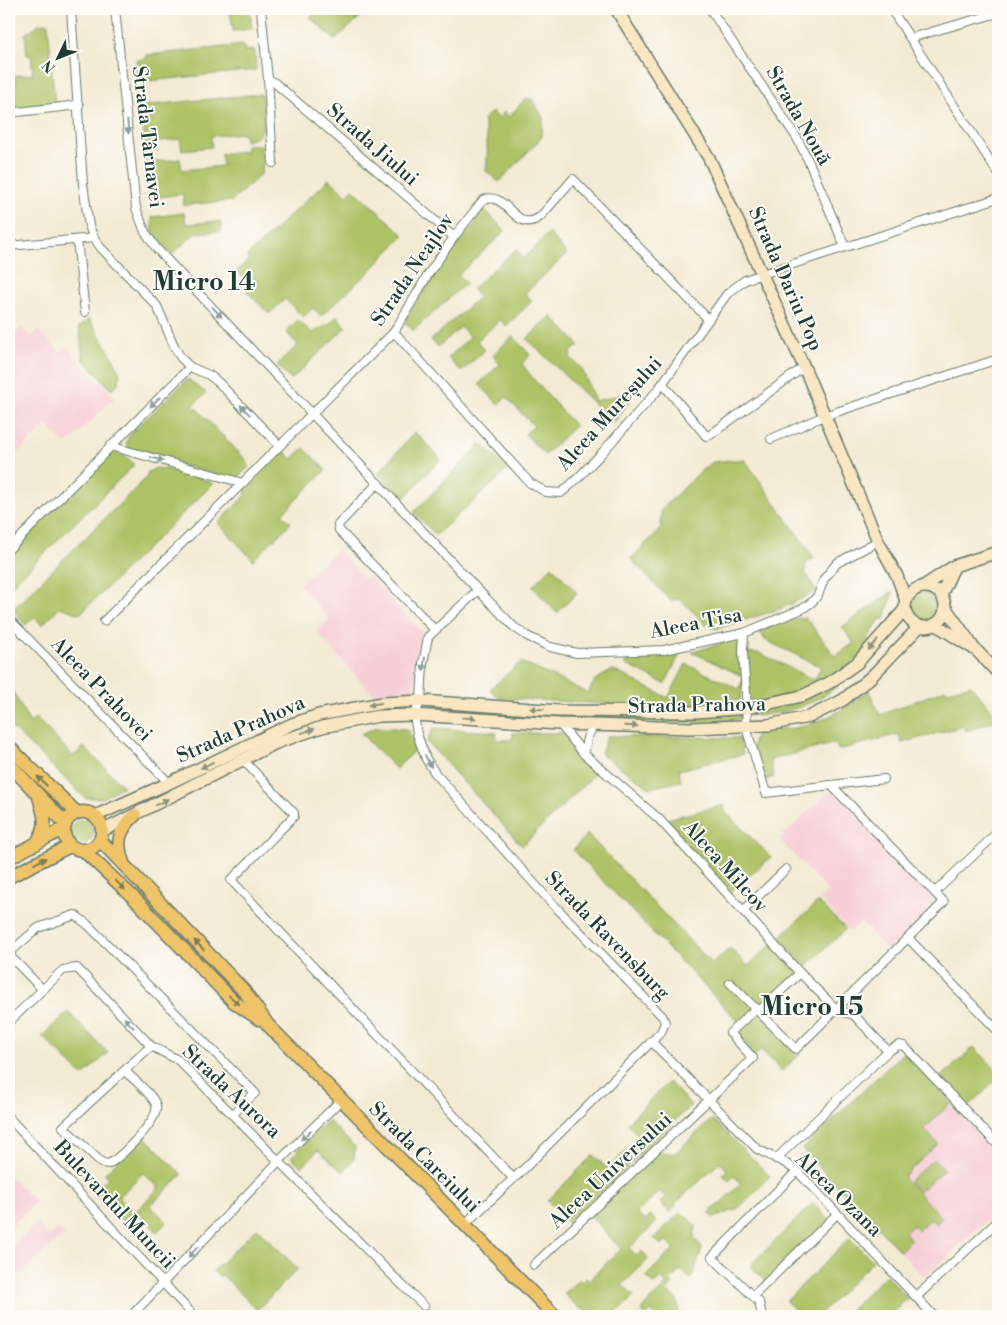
<svg xmlns="http://www.w3.org/2000/svg" width="1007" height="1325" font-family="'Libre Bodoni',serif">
  <style>
    .built { fill: #f6cfd6 }
    .green { fill: #aec266; stroke: #66804d }
    .lines { fill: none; stroke-linecap: round; stroke-linejoin: round }
    .street-casing { stroke: #697a6c; stroke-width: 10 }
    .secondary-casing { stroke: #697a6c; stroke-width: 14 }
    .primary-casing { stroke: #697a6c; stroke-width: 15 }
    .street { stroke: #fff; stroke-width: 8 }
    .secondary { stroke: #f9e7c3; stroke-width: 11 }
    .primary { stroke: #efc469; stroke-width: 12 }
    .oneway { fill: #8f9e9a }
    .oneway2 { fill: #8c927c }
    .oneway3 { fill: #7d7a4c }
    .labels { text-anchor: middle; dominant-baseline: central; stroke-width: 4; stroke-linejoin: round; paint-order: stroke }
    .street-label { font-size: 20px; fill: #1f3d34; stroke: #fdfcf7 }
    .district-label { font-size: 25px; font-weight: bold; fill: #1f3d34; stroke: #fdfcf7 }
  </style>
  <rect width="100%" height="100%" fill="#fdfcf7"/>
  <filter id="ink" filterUnits="userSpaceOnUse"><feTurbulence type="fractalNoise" baseFrequency=".02" numOctaves="2"/><feDisplacementMap in="SourceGraphic" scale="10" xChannelSelector="R" yChannelSelector="G"/><feConvolveMatrix kernelMatrix="1 2 1 2 8 2 1 2 1" color-interpolation-filters="sRGB"/></filter>
  <filter id="wash" filterUnits="userSpaceOnUse"><feTurbulence type="fractalNoise" baseFrequency=".0096" numOctaves="4" result="noise"/><feDisplacementMap in="SourceGraphic" scale="20" xChannelSelector="R" yChannelSelector="G"/><feGaussianBlur stdDeviation="1.12" result="paint"/><feColorMatrix in="noise" values="0 0 0 0 0 0 0 0 0 0 0 0 0 0 0 0 0 1.4 0 .05"/><feComposite in="paint" operator="in"/></filter>
  <g filter="url(#wash)">
    <rect width="100%" height="100%" fill="#f3ead3"/>
    <g class="built">
      <polygon points="22,327 31,337 38,330 60,352 66,347 115,398 66,445 47,425 10,460 9,458 9,339"/>
      <polygon points="337,550 365,579 369,576 425,636 413,693 376,695 367,688 317,632 330,619 299,585"/>
      <polygon points="832,789 939,903 888,951 861,922 850,932 820,899 828,891 779,839"/>
      <polygon points="903,1053 998,1154 998,1209 925,1278 802,1149"/>
      <polygon points="9,1175 36,1202 9,1229"/>
      <polygon points="37,1222 48,1237 56,1229 65,1234 9,1283 9,1250"/>
    </g>
    <g class="green">
      <polygon points="230,9 250,9 252,29 233,31"/>
      <polygon points="318,9 369,9 335,40 310,17"/>
      <polygon points="48,23 55,107 9,113 9,76 33,74 31,55 27,55 25,34 39,24"/>
      <polygon points="244,45 245,51 255,50 256,70 139,82 136,60 146,59 147,55"/>
      <path d="M 259,94 L 262,95 C 263,115 271,137 245,141 L 244,133 L 211,136 L 212,147 L 182,150 L 180,139 L 144,143 L 142,106 Z"/>
      <path d="M 525,99 L 532,99 L 543,118 L 542,137 L 499,182 L 486,171 C 488,153 488,137 483,120 L 492,112 L 499,118 L 504,112 L 509,117 Z"/>
      <polygon points="246,145 257,145 262,147 264,150 263,165 261,174 232,201 184,205 183,194 151,198 146,163 180,159 182,170 222,166 221,154 246,151"/>
      <polygon points="329,179 347,195 353,189 404,235 370,271 321,316 313,308 303,317 285,299 269,314 246,291 251,287 237,271 249,259 247,256"/>
      <polygon points="484,209 505,231 458,275 466,283 413,331 404,321 450,251 475,224 478,214"/>
      <polygon points="184,213 186,224 220,221 222,231 196,233 171,255 153,233 152,217"/>
      <polygon points="549,233 567,254 525,293 532,301 506,326 500,320 477,341 485,350 461,372 448,358 470,337 461,327 438,347 431,340 479,297 472,289 516,249 524,258"/>
      <polygon points="337,316 346,327 291,380 277,365 298,345 286,332 298,320 312,333 329,324"/>
      <polygon points="551,316 579,345 572,351 570,357 582,369 595,401 617,396 629,390 631,399 614,423 527,339"/>
      <path d="M 89,319 C 97,332 119,363 120,376 C 120,382 116,386 112,390 L 83,359 L 79,327 Z"/>
      <polygon points="513,336 530,355 522,364 535,381 575,426 545,455 525,434 534,426 506,397 498,404 479,384 500,364 493,355"/>
      <polygon points="188,379 206,393 193,405 247,461 249,467 235,480 130,451 126,442 132,432"/>
      <polygon points="415,432 441,459 402,500 378,473"/>
      <polygon points="481,444 509,469 436,535 414,512"/>
      <polygon points="279,445 292,459 304,448 326,470 282,514 291,523 253,560 218,523 246,495 243,483"/>
      <path d="M 111,453 C 120,454 129,456 134,465 L 9,588 L 9,554 Z"/>
      <polygon points="732,460 745,460 814,558 806,563 805,571 816,591 783,608 717,629 707,626 680,599 670,600 631,559 661,528 661,510 701,471 713,462"/>
      <path d="M 156,468 C 177,471 195,474 213,484 L 80,614 L 60,607 L 42,625 L 35,618 L 25,625 L 13,609 L 146,478 L 148,472 Z"/>
      <polygon points="552,566 577,593 557,613 532,586"/>
      <polygon points="893,591 885,619 880,619 868,638 874,645 829,683 755,706 745,691 744,681 740,700 660,707 499,698 490,689 521,662 588,693 595,680 613,670 668,698 686,664 739,689 744,677 692,652 740,638 743,666 743,652 759,653 814,680 821,667 765,640 759,631 789,619 806,618 835,656 854,643 842,627"/>
      <circle cx="925" cy="607" r="15"/>
      <polygon points="681,652 665,684 625,664 631,654 665,656"/>
      <path d="M 835,685 L 838,686 C 811,706 789,712 756,716 L 756,710 Z"/>
      <path d="M 971,685 L 998,719 L 966,731 L 963,726 L 902,743 L 899,734 L 838,750 L 836,743 L 770,760 L 774,777 L 762,781 C 758,767 747,747 757,734 C 763,727 785,730 794,728 C 817,725 853,706 868,689 L 880,715 L 946,689 L 948,691 Z"/>
      <polygon points="9,688 13,692 30,723 36,718 73,756 84,747 123,786 103,798 85,798 9,725"/>
      <polygon points="434,706 542,712 541,718 432,711"/>
      <polygon points="741,713 741,719 705,722 663,722 567,719 567,715 673,718"/>
      <polygon points="377,727 407,729 414,741 415,750 396,769 361,734"/>
      <polygon points="433,728 496,732 497,740 512,740 513,733 563,733 600,769 522,846 427,742"/>
      <polygon points="607,736 740,738 743,754 679,770 681,781 650,788 601,754"/>
      <polygon points="724,805 725,812 771,857 730,892 664,822 667,819"/>
      <circle cx="81" cy="832" r="12"/>
      <polygon points="587,834 712,964 730,948 748,966 818,902 846,929 759,1011 800,1054 782,1071 761,1050 753,1058 730,1033 740,1023 573,850"/>
      <polygon points="68,1012 108,1053 83,1076 42,1036"/>
      <polygon points="974,1047 998,1072 998,1078 965,1110 937,1081"/>
      <polygon points="903,1053 951,1103 924,1129 938,1144 903,1177 942,1218 936,1224 931,1218 918,1230 913,1225 905,1233 911,1240 900,1251 802,1149"/>
      <polygon points="669,1082 691,1105 569,1224 547,1201 593,1155 608,1169 640,1137 627,1123"/>
      <polygon points="712,1119 770,1176 739,1208 714,1218 709,1213 741,1184 734,1176 729,1181 722,1174 727,1170 720,1162 675,1204 676,1206 669,1212 660,1203 666,1197 659,1191 637,1213 645,1221 650,1215 657,1222 629,1248 637,1256 642,1251 649,1259 622,1285 634,1296 613,1316 593,1316 586,1310 579,1308 564,1294 579,1279 582,1282 586,1278 589,1280 621,1249 589,1214 656,1151 674,1154"/>
      <polygon points="328,1120 355,1147 354,1158 343,1172 318,1150 302,1167 291,1157"/>
      <polygon points="143,1135 182,1175 150,1206 167,1222 157,1232 136,1211 159,1188 143,1173 119,1197 140,1218 131,1229 93,1192 108,1178 105,1173"/>
      <polygon points="934,1159 944,1169 919,1192 909,1181"/>
      <polygon points="813,1203 830,1221 767,1283 750,1266"/>
      <polygon points="681,1212 696,1226 694,1238 702,1248 693,1276 690,1279 681,1270 670,1281 673,1284 667,1291 677,1299 680,1316 656,1316 651,1311 646,1316 641,1310 667,1284 661,1278 654,1284 646,1276 674,1249 666,1241 661,1245 654,1238"/>
      <polygon points="257,1228 298,1269 257,1310 222,1275 219,1277 213,1271"/>
      <polygon points="850,1238 873,1261 818,1316 801,1316 786,1301"/>
      <polygon points="886,1275 908,1298 889,1316 844,1316"/>
    </g>
  </g>
  <g filter="url(#ink)">
    <g class="lines">
      <g class="street-casing">
        <g id="street">
          <polyline points="71,9 83,184 89,226 94,238 101,248 157,306 175,348 181,358 190,367 209,375 218,382 279,445"/>
          <polyline points="115,9 136,208 145,232 156,248 478,590 514,627 527,636 550,647 577,653 664,650 744,633 802,609 812,602 818,595 824,579 837,563 878,541"/>
          <polyline points="261,9 268,79 273,163"/>
          <polyline points="710,9 797,138 809,162 845,247"/>
          <polyline points="891,9 998,173"/>
          <polyline points="910,38 998,13"/>
          <polyline points="268,79 275,83 454,237"/>
          <polyline points="9,113 79,105"/>
          <polyline points="77,240 85,312"/>
          <polyline points="9,246 94,238"/>
          <polyline points="394,332 530,483 546,492 561,493 577,479 600,455 657,391 727,294 745,280 762,274 998,198"/>
          <polyline points="663,384 706,436 710,435 804,367"/>
          <polyline points="771,439 824,416 998,359"/>
          <polyline points="110,446 243,483"/>
          <polyline points="378,483 338,525 339,530 435,630"/>
          <polyline points="9,549 190,367"/>
          <polyline points="9,619 169,783"/>
          <path d="M 104,621 L 394,332 L 429,273 L 454,237 L 483,200 C 508,189 515,237 541,216 L 573,179 L 708,319"/>
          <polyline points="559,723 584,754 659,819 800,973 837,1010 854,1015 888,1051 899,1045 904,1046 998,1145"/>
          <polyline points="584,754 587,738 594,725"/>
          <polyline points="243,760 294,813 294,816 231,880 513,1178"/>
          <polyline points="831,785 884,779"/>
          <polyline points="935,892 998,832"/>
          <polyline points="744,910 786,869"/>
          <polyline points="908,938 998,1031"/>
          <polyline points="9,953 38,928 75,915 87,924 255,1093 233,1114"/>
          <polyline points="9,955 42,989"/>
          <polyline points="730,983 796,1049 944,902 831,785 766,793 746,727 747,708 743,652 744,633"/>
          <polyline points="759,1011 800,973"/>
          <polyline points="9,1022 63,970 77,968 151,1046 178,1060 396,1279 424,1306"/>
          <polyline points="651,1041 757,1149 785,1163 797,1171 934,1316"/>
          <path d="M 125,1071 C 133,1079 153,1095 156,1105 C 160,1120 121,1156 109,1164 L 102,1163 L 63,1127 L 151,1046"/>
          <polyline points="9,1118 194,1316"/>
          <polyline points="776,1159 888,1051"/>
          <polyline points="464,1225 527,1166 661,1032 665,1023 663,1017 549,900 435,773 426,759 417,734 414,715 421,701 423,664 428,637 478,590"/>
          <polyline points="534,1265 753,1058 730,1033 756,1008"/>
          <polyline points="753,1296 837,1214"/>
          <polyline points="916,1297 998,1221"/>
          <polyline points="131,1316 279,1161 341,1100"/>
          <polyline points="762,1316 759,1302 712,1257 797,1171"/>
        </g>
      </g>
      <g class="secondary-casing">
        <g id="secondary">
          <polyline points="616,9 709,158 804,367 878,541 897,576 906,601"/>
          <polyline points="922,587 954,566 998,552"/>
          <circle cx="925" cy="607" r="20"/>
          <polyline points="941,595 954,567"/>
          <polyline points="945,607 972,645"/>
          <polyline points="935,624 976,650 998,673"/>
          <polyline points="95,816 169,783 292,724 319,715 382,703 421,701 559,711 697,712 747,708 802,696 829,683 857,663 905,609"/>
          <polyline points="102,831 276,743 322,727 379,716 414,715 559,724 690,728 768,725 809,717 843,700 871,677 920,626"/>
        </g>
      </g>
      <g class="primary-casing">
        <g id="primary">
          <polyline points="9,747 77,813"/>
          <polyline points="9,764 65,823"/>
          <circle cx="83" cy="831" r="19"/>
          <polyline points="100,840 245,992 268,1025 555,1316"/>
          <path d="M 36,844 C 49,825 45,818 39,797"/>
          <polyline points="84,851 133,897 234,1002 259,1019"/>
          <polyline points="9,858 63,829"/>
          <path d="M 123,863 C 116,842 118,831 135,815"/>
          <polyline points="9,877 70,846"/>
        </g>
      </g>
      <use href="#street" class="street"/>
      <use href="#secondary" class="secondary"/>
      <use href="#primary" class="primary"/>
    </g>
    <defs><path id="oneway-solid" d="M-6-.8H1V-3.2L6.5 0L1 3.2V.8H-6Z" transform="scale(1.25)"/></defs>
    <g class="oneway">
      <use href="#oneway-solid" transform="translate(128 127) rotate(84)"/>
      <use href="#oneway-solid" transform="translate(217 312) rotate(47)"/>
      <use href="#oneway-solid" transform="translate(155 402) rotate(135)"/>
      <use href="#oneway-solid" transform="translate(245 410) rotate(-134)"/>
      <use href="#oneway-solid" transform="translate(157 459) rotate(16)"/>
      <use href="#oneway-solid" transform="translate(424 664) rotate(97)"/>
      <use href="#oneway-solid" transform="translate(428 761) rotate(62)"/>
      <use href="#oneway-solid" transform="translate(129 1023) rotate(-133)"/>
      <use href="#oneway-solid" transform="translate(306 1135) rotate(135)"/>
      <use href="#oneway-solid" transform="translate(193 1252) rotate(133)"/>
    </g>
    <g class="oneway2">
      <use href="#oneway-solid" transform="translate(873 645) rotate(132)"/>
      <use href="#oneway-solid" transform="translate(375 704) rotate(170)"/>
      <use href="#oneway-solid" transform="translate(537 709) rotate(-176)"/>
      <use href="#oneway-solid" transform="translate(469 718) rotate(4)"/>
      <use href="#oneway-solid" transform="translate(631 726) rotate(2)"/>
      <use href="#oneway-solid" transform="translate(308 731) rotate(-17)"/>
      <use href="#oneway-solid" transform="translate(207 765) rotate(154)"/>
      <use href="#oneway-solid" transform="translate(162 802) rotate(-26)"/>
    </g>
    <g class="oneway3">
      <use href="#oneway-solid" transform="translate(42 781) rotate(-136)"/>
      <use href="#oneway-solid" transform="translate(40 861) rotate(-27)"/>
      <use href="#oneway-solid" transform="translate(120 885) rotate(44)"/>
      <use href="#oneway-solid" transform="translate(199 945) rotate(-134)"/>
      <use href="#oneway-solid" transform="translate(234 1000) rotate(41)"/>
    </g>
  </g>
  <g class="labels">
    <g class="street-label">
      <text transform="translate(798 116) rotate(60)">Strada Nouă</text>
      <text transform="translate(147 137) rotate(83)">Strada Târnavei</text>
      <text transform="translate(372 145) rotate(41)">Strada Jiului</text>
      <text transform="translate(413 270) rotate(-56)">Strada Neajlov</text>
      <text transform="translate(785 279) rotate(66)">Strada Dariu Pop</text>
      <text transform="translate(610 414) rotate(-48)">Aleea Mureșului</text>
      <text transform="translate(696 624) rotate(-11)">Aleea Tisa</text>
      <text transform="translate(101 690) rotate(46)">Aleea Prahovei</text>
      <text transform="translate(697 706) rotate(-1)">Strada Prahova</text>
      <text transform="translate(241 730) rotate(-24)">Strada Prahova</text>
      <text transform="translate(725 867) rotate(48)">Aleea Milcov</text>
      <text transform="translate(607 936) rotate(46)">Strada Ravensburg</text>
      <text transform="translate(231 1092) rotate(43)">Strada Aurora</text>
      <text transform="translate(424 1158) rotate(45)">Strada Careiului</text>
      <text transform="translate(611 1171) rotate(-43)">Aleea Universului</text>
      <text transform="translate(838 1195) rotate(44)">Aleea Ozana</text>
      <text transform="translate(114 1205) rotate(47)">Bulevardul Muncii</text>
    </g>
    <g class="district-label">
      <text x="204" y="282">Micro 14</text>
      <text x="812" y="1007">Micro 15</text>
    </g>
  </g>
  <rect width="1007" height="1325" fill="none" stroke="#fdfcf7" stroke-width="30"/>
  <g transform="translate(58 58) rotate(227)" stroke="#fdfcf7" stroke-width="4" paint-order="stroke">
  <path d="M0-4L9 19L0 12L-9 19Z" fill="#1f3d34"/>
  <text y="-8" font-size="14" font-weight="bold" text-anchor="middle" fill="#1f3d34">N</text>
  </g>
</svg>
